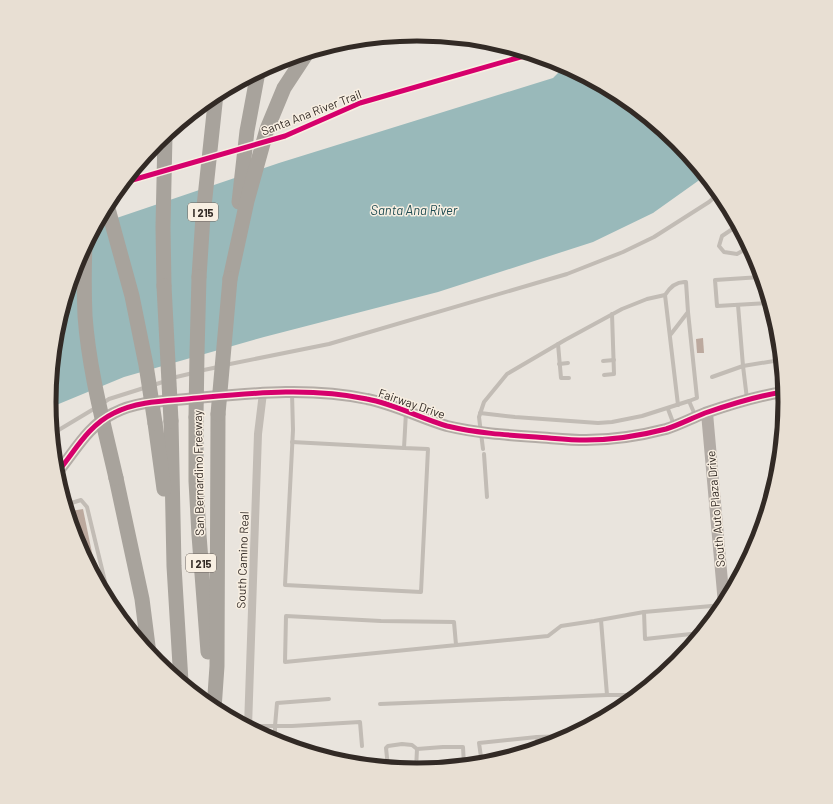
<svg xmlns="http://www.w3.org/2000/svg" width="833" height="804" font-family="Barlow,sans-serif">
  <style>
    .water { fill: #99b9ba }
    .building { fill: #bca99e }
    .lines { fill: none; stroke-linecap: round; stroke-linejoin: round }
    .lane { stroke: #c2bcb5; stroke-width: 4 }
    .street { stroke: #c2bcb5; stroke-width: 8 }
    .secondary { stroke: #b3aca6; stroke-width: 12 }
    .highway { stroke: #a8a39c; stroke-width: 15 }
    .highway-bridge { stroke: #a8a39c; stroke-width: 15 }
    .cycleway-casing { stroke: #f8efe2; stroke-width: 8 }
    .cycleway { stroke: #d6006c; stroke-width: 5 }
    .labels { text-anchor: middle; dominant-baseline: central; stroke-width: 3; stroke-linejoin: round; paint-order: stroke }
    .shield { fill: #f8efe2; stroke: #6d655e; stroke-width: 1 }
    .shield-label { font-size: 11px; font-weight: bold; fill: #322a25 }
    .street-label { font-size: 12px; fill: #322a25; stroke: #f8efe2 }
    .water-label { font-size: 13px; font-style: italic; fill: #1d4b51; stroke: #f8efe2 }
    .rim { fill: none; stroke: #322a25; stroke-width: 5 }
  </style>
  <rect width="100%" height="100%" fill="#e9e4dd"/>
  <polygon class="water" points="565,66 621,96 677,142 705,176 653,213 593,242 438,292 264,337 124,377 49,408 49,402 56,330 77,261 96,225 279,163 553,78"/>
  <g class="building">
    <polygon points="703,338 704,353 697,353 696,339"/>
    <polygon points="83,509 98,582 97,582 77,543 71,511"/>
  </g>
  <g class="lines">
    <g class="lane">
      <polyline points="737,226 722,236 719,246 724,252 737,254 749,247"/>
      <polyline points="761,277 715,280 717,306 769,303 769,301"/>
      <path d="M 665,295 C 670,287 676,281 686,282 L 688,312 L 671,334"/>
      <polyline points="738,305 743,366 780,360"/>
      <polyline points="688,312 697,398 689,401"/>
      <polyline points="558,344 561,378 569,378"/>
      <polyline points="603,361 614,360"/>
      <polyline points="559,364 568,363"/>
      <polyline points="225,365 329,344 567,274 623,252 654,237 709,202 719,193"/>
      <polyline points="199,371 218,367"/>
      <polyline points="604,375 614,374 612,314"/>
      <polyline points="712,377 743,366 747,399"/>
      <polyline points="172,378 193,373"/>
      <polyline points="292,393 293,430 285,585 421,592 428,449 404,448 406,412"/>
      <polyline points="103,403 109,399 166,381"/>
      <polyline points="668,409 674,425"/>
      <polyline points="480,413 515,417 598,423 612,422 642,416 689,401 695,415"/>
      <polyline points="52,434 97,407"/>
      <polyline points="292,442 404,448"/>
      <polyline points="483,449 479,417 484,402 507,374 565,340 622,309 647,299 665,295 678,405"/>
      <polyline points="484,454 487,497"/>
      <polyline points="65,505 81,500 87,507 109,598 106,599"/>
      <polyline points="644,612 645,639 691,634"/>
      <polyline points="601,620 607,695 637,695"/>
      <polyline points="456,645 454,622 381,621 286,616 285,662 548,636 561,626 594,621 644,612 723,605"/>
      <polyline points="380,704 607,695"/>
      <polyline points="248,726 292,726 360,722 362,746"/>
      <polyline points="537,737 569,736"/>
      <polyline points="275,742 275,726 277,703 329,699"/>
      <polyline points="481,762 498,760"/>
      <polyline points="482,764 479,743 537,737 538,748"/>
      <polyline points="388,767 386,748 388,746 402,744 412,745 417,749 443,747 463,747 464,765"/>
      <polyline points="416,770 417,749"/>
    </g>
    <polyline class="street" points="248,727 258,434 263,393"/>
    <g class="secondary">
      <polyline points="707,413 724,604"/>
      <path d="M 56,474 C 74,453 87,426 114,413 C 139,400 170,401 197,398 C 253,393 311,387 367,399 C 394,404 420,418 447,426 C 476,433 506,435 536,437 C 552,438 569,440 586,440 C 613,440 639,436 666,429 C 679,425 692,418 705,413 C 731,404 756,396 783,392"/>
    </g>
    <g class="highway">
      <polyline points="239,202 247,131 258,72"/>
      <polyline points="199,277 203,216 216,94"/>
      <polyline points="230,279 247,201 267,129 284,88 307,53"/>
      <polyline points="164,286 163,227 165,135"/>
      <polyline points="196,417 196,481 199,535 208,652"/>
      <polyline points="171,421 174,566 181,682"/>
      <polyline points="155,423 164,489"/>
      <polyline points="116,478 142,599 149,654"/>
      <polyline points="214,709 217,666 218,414"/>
    </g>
    <g class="highway-bridge">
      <polyline points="107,205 132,296 146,365 155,423"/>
      <path d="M 85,245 C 84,269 84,292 85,316 C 89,371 104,425 116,478"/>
      <polyline points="164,286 171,421"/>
      <polyline points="218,414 230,279"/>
      <polyline points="196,417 197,353 199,277"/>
    </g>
    <g class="cycleway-casing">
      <g id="cycleway">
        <polyline points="122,183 285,136 360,103 531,54"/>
        <path d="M 56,474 C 74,453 87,426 114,413 C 139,400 170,401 197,398 C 253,393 311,387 367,399 C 394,404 420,418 447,426 C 476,433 506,435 536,437 C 552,438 569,440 586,440 C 613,440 639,436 666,429 C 679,425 692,418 705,413 C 731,404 756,396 783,392"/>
      </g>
    </g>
    <use href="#cycleway" class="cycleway"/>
  </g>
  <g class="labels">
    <g class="shield">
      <rect x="188" y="203" width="30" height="18" rx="3"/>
      <rect x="186" y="554" width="30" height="18" rx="3"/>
    </g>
    <g class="shield-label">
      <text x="203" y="212">I 215</text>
      <text x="201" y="563">I 215</text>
    </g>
    <g class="street-label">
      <text transform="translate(311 112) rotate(-21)">Santa Ana River Trail</text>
      <text transform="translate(412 403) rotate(19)">Fairway Drive</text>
      <text transform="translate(198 473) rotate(-91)">San Bernardino Freeway</text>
      <text transform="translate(715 509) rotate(-95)">South Auto Plaza Drive</text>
      <text transform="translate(242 560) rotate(-88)">South Camino Real</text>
    </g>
    <g class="water-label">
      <text x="414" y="210">Santa Ana River</text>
    </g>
  </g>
  <path d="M0 0H833V804H0ZM56 402a361 361 0 1 1 722 0a361 361 0 1 1-722 0Z" fill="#e8dfd3" fill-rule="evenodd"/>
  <path class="rim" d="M56 402a361 361 0 1 1 722 0a361 361 0 1 1-722 0Z"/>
</svg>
